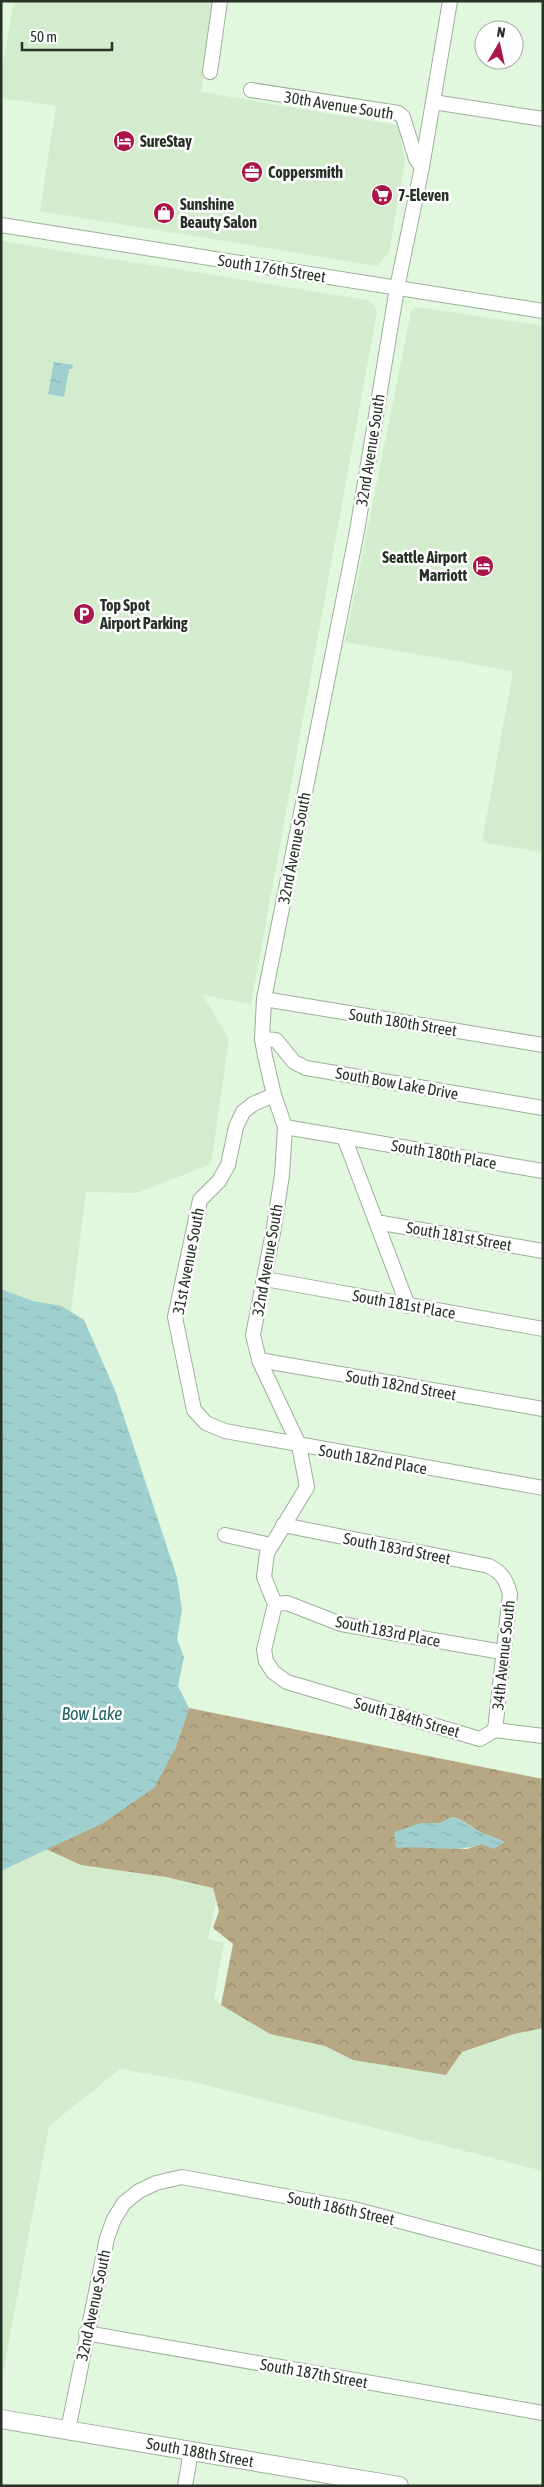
<svg xmlns="http://www.w3.org/2000/svg" width="544" height="2487" font-family="'Asap Condensed',sans-serif">
  <style>
    .built { fill: #d2eccd }
    .forest { fill: url(#forest-crowns); fill-rule: evenodd }
    .water { fill: url(#water-ripples) }
    .lines { fill: none; stroke-linecap: round; stroke-linejoin: round }
    .minor-casing { stroke: #9cb099; stroke-width: 16 }
    .major-casing { stroke: #9cb099; stroke-width: 20 }
    .minor { stroke: #fff; stroke-width: 14 }
    .major { stroke: #fff; stroke-width: 18 }
    .labels { text-anchor: middle; dominant-baseline: central; stroke-width: 5; stroke-linejoin: round; paint-order: stroke }
    .street-label { font-size: 16px; fill: #283127; stroke: #fff }
    .poi-label { font-size: 16px; font-weight: bold; fill: #283127; stroke: #fff; text-anchor: start }
    .water-label { font-size: 18px; font-style: italic; fill: #236362; stroke: #fff }
  </style>
  <defs>
    <pattern id="forest-crowns" width="20" height="18" patternUnits="userSpaceOnUse" patternTransform="scale(1.25)"><rect width="20" height="18" fill="#b7a885"/><path d="M2 6a3 3 0 1 1 6 0M12 15a3 3 0 1 1 6 0" fill="none" stroke="#95896d"/></pattern>
    <pattern id="water-ripples" width="26" height="14" patternUnits="userSpaceOnUse" patternTransform="scale(1.25)"><rect width="26" height="14" fill="#9fcfce"/><path d="M2 4q2-2 4 0t4 0M15 11q2-2 4 0t4 0" fill="none" stroke="#89b2b1"/></pattern>
  </defs>
  <rect width="100%" height="100%" fill="#e1f7de"/>
  <g class="built">
    <polygon points="14,1 214,1 201,92 398,125 405,162 389,252 377,266 40,211 56,106 1,98 1,76"/>
    <polygon points="1,241 368,300 375,306 377,312 251,1004 203,995 229,1039 211,1164 137,1193 86,1192 71,1312 62,1306 33,1301 1,1289"/>
    <polygon points="416,307 543,326 543,852 482,842 513,671 345,642 411,311"/>
    <polygon points="46,1849 220,1882 208,1939 224,1943 214,1998 221,2005 270,2034 325,2046 353,2060 446,2075 462,2052 514,2034 543,2028 543,2171 194,2082 120,2069 49,2126 1,2384 1,1871"/>
  </g>
  <path class="forest" d="M 189,1708 L 543,1779 L 543,2028 L 514,2034 L 462,2052 L 446,2075 L 353,2060 L 325,2046 L 270,2034 L 221,2005 L 233,1944 L 213,1928 L 219,1911 L 213,1888 L 166,1877 L 81,1865 L 46,1849 L 103,1823 L 175,1749 ZM 453,1817 C 463,1820 469,1825 478,1831 C 486,1836 495,1836 504,1842 L 481,1844 L 467,1849 L 415,1846 L 421,1823 L 440,1823 Z"/>
  <g class="water">
    <polygon points="54,362 73,365 72,369 69,369 64,397 48,394"/>
    <polygon points="1,1289 33,1301 62,1306 84,1320 115,1390 177,1577 182,1610 177,1639 184,1657 178,1686 189,1708 175,1749 154,1788 103,1823 1,1871"/>
    <path d="M 452,1817 C 463,1820 468,1825 478,1831 C 486,1835 496,1837 504,1842 L 494,1849 L 481,1844 C 455,1854 424,1845 396,1848 L 394,1832 L 421,1823 L 440,1823 Z"/>
  </g>
  <g class="lines">
    <g class="minor-casing">
      <g id="minor">
        <polyline points="450,1 422,167 397,288 357,531 264,999 262,1039 265,1056 274,1095 285,1127 282,1175 274,1227 253,1335 259,1360 299,1445 307,1487 267,1553 264,1577 275,1604 264,1650 266,1661 273,1672 287,1682 480,1739 495,1730 543,1736"/>
        <polyline points="210,72 220,1"/>
        <polyline points="251,90 398,113 403,117 416,159 422,167"/>
        <polyline points="433,102 543,119"/>
        <polyline points="1,225 543,311"/>
        <polyline points="264,999 543,1045"/>
        <polyline points="262,1039 276,1040 294,1062 306,1068 543,1108"/>
        <polyline points="274,1095 253,1104 243,1112 236,1127 228,1165 219,1181 200,1200 175,1317 194,1410 206,1423 225,1431 543,1488"/>
        <polyline points="285,1127 543,1171"/>
        <polyline points="344,1137 408,1306"/>
        <polyline points="376,1222 543,1251"/>
        <polyline points="265,1279 543,1329"/>
        <polyline points="259,1360 543,1409"/>
        <path d="M 283,1525 L 489,1566 C 502,1573 506,1579 510,1594 L 495,1730"/>
        <polyline points="225,1535 271,1545"/>
        <polyline points="275,1604 287,1603 341,1624 502,1652"/>
        <polyline points="86,2333 543,2413"/>
        <polyline points="68,2430 107,2238 114,2219 124,2203 139,2191 156,2183 182,2177 354,2209 543,2259"/>
        <polyline points="185,2486 191,2451"/>
      </g>
    </g>
    <g class="major-casing">
      <polyline id="major" points="1,2419 399,2486"/>
    </g>
    <use href="#minor" class="minor"/>
    <use href="#major" class="major"/>
  </g>
  <defs>
    <g id="hotel-disc" transform="scale(1.125)"><circle r="9.5" fill="#aa164a" stroke="#fff"/><path d="M-6-4.5h1.5V1H6V5H4.5V3h-9V5H-6ZM-4 0a1.8 1.8 0 1 1 3.6 0ZM.5 0V-2.5h3Q6-2.5 6 0Z" fill="#fff"/></g>
    <g id="office-disc" transform="scale(1.125)"><circle r="9.5" fill="#aa164a" stroke="#fff"/><path d="M-6-3h4V-5.5h4V-3h4V5H-6ZM-1-4.5V-3h2v-1.5ZM-6 0V1H6V0Z" fill="#fff"/></g>
    <g id="supermarket-disc" transform="scale(1.125)"><circle r="9.5" fill="#aa164a" stroke="#fff"/><path d="M-6-5.5h2.5l.6 2H6L4.5 2H-2.5L-4.4-4H-6ZM-1.5 3.2a1.3 1.3 0 1 0 .1 0ZM3 3.2a1.3 1.3 0 1 0 .1 0Z" fill="#fff"/></g>
    <g id="shop-disc" transform="scale(1.125)"><circle r="9.5" fill="#aa164a" stroke="#fff"/><path d="M-5-2.5h2.3a2.7 3.5 0 0 1 5.4 0H5L5.5 6h-11ZM-1.5-2.5h3a1.5 2.3 0 0 0-3 0Z" fill="#fff"/></g>
    <g id="parking-disc" transform="scale(1.125)"><circle r="9.5" fill="#aa164a" stroke="#fff"/><path d="M-3.5-5.5H1a3.5 3.5 0 0 1 0 7H-1V5.5H-3.5ZM-1-3.4V-.6H.8a1.4 1.4 0 0 0 0-2.8Z" fill="#fff"/></g>
  </defs>
  <g fill-rule="evenodd">
    <use href="#hotel-disc" x="124" y="141"/>
    <use href="#office-disc" x="252" y="172"/>
    <use href="#supermarket-disc" x="382" y="195"/>
    <use href="#shop-disc" x="164" y="213"/>
    <use href="#hotel-disc" x="483" y="566"/>
    <use href="#parking-disc" x="84" y="614"/>
  </g>
  <g class="labels">
    <g class="street-label">
      <text transform="translate(339 105) rotate(9)">30th Avenue South</text>
      <text transform="translate(272 268) rotate(9)">South 176th Street</text>
      <text transform="translate(370 450) rotate(-81)">32nd Avenue South</text>
      <text transform="translate(294 848) rotate(-79)">32nd Avenue South</text>
      <text transform="translate(403 1022) rotate(9)">South 180th Street</text>
      <text transform="translate(397 1083) rotate(10)">South Bow Lake Drive</text>
      <text transform="translate(444 1154) rotate(10)">South 180th Place</text>
      <text transform="translate(459 1236) rotate(10)">South 181st Street</text>
      <text transform="translate(267 1260) rotate(-80)">32nd Avenue South</text>
      <text transform="translate(188 1261) rotate(-79)">31st Avenue South</text>
      <text transform="translate(404 1304) rotate(10)">South 181st Place</text>
      <text transform="translate(401 1385) rotate(10)">South 182nd Street</text>
      <text transform="translate(373 1459) rotate(10)">South 182nd Place</text>
      <text transform="translate(397 1548) rotate(11)">South 183rd Street</text>
      <text transform="translate(388 1631) rotate(11)">South 183rd Place</text>
      <text transform="translate(503 1655) rotate(-84)">34th Avenue South</text>
      <text transform="translate(407 1717) rotate(16)">South 184th Street</text>
      <text transform="translate(341 2208) rotate(12)">South 186th Street</text>
      <text transform="translate(93 2305) rotate(-78)">32nd Avenue South</text>
      <text transform="translate(314 2373) rotate(10)">South 187th Street</text>
      <text transform="translate(200 2452) rotate(10)">South 188th Street</text>
    </g>
    <g class="poi-label">
      <text x="140" y="141">SureStay</text>
      <text x="268" y="172">Coppersmith</text>
      <text x="398" y="195">7-Eleven</text>
      <text x="180" y="204">Sunshine<tspan x="180" dy="18">Beauty Salon</tspan></text>
      <text x="467" y="557" text-anchor="end">Seattle Airport<tspan x="467" dy="18">Marriott</tspan></text>
      <text x="100" y="605">Top Spot<tspan x="100" dy="18">Airport Parking</tspan></text>
    </g>
    <g class="water-label">
      <text x="92" y="1713">Bow Lake</text>
    </g>
  </g>
  <rect width="544" height="2487" fill="none" stroke="#283127" stroke-width="5"/>
  <g transform="translate(499 45) rotate(9)"><circle r="24" fill="#ffffff" stroke="#a9ada9"/>
  <path d="M0-4L9 19L0 12L-9 19Z" fill="#aa164a"/>
  <text y="-8" font-size="14" font-weight="bold" text-anchor="middle" fill="#283127">N</text>
  </g>
  <path d="M22 42v8h90v-8" fill="none" stroke="#283127" stroke-width="2.5"/>
  <text x="30" y="42" font-size="15" fill="#283127" stroke="#ffffff" stroke-width="4" paint-order="stroke">50 m</text>
</svg>
